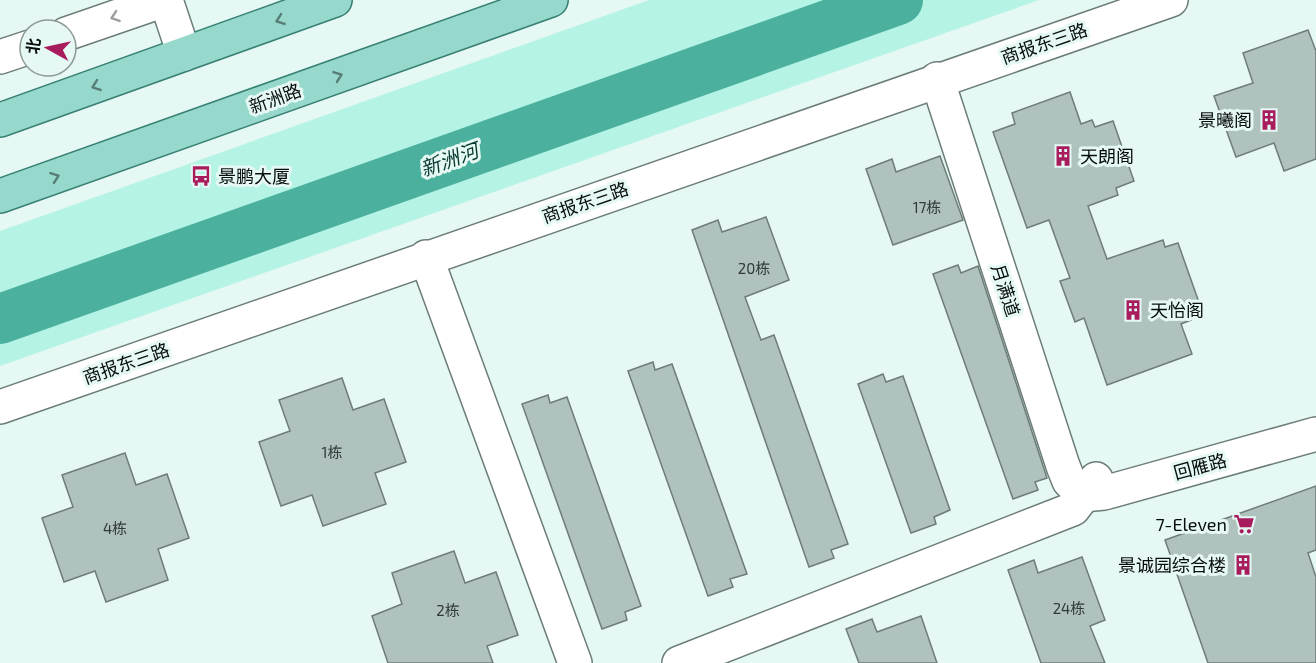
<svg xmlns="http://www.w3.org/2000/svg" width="1316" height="663" font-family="'Exo 2','Noto Sans SC',sans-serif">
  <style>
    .green { fill: #b5f3e5 }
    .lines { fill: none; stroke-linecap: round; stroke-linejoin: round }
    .river { stroke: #4bb19e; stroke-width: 50 }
    .building { fill: #b0c2bd; stroke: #6d7d79; stroke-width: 1.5 }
    .minor-casing { stroke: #6c7d79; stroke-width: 36 }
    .major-casing { stroke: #378073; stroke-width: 36 }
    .minor { stroke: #fff; stroke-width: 33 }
    .major { stroke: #97d8cc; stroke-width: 33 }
    .oneway { stroke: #9c9e9e }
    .oneway2 { stroke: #567d76 }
    .labels { text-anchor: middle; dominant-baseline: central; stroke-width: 6; stroke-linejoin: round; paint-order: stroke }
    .number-label { font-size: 15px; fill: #313a38 }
    .street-label { font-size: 18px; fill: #070d0c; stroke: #e5f8f3 }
    .poi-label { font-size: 18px; fill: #070d0c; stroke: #e5f8f3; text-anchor: end }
    .water-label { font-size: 20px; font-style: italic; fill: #073830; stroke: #e5f8f3 }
  </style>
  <rect width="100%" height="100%" fill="#e5f8f3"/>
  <polygon class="green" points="649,0 1039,0 0,366 0,231"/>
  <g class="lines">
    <polyline class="river" points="0,319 898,0"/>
  </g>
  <g class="building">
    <polygon points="1308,30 1316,51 1316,159 1284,171 1274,143 1236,157 1214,96 1253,83 1243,53"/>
    <polygon points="1070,92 1081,124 1092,120 1095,127 1113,121 1134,181 1116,188 1118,195 1088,206 1107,259 1163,240 1165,247 1178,243 1201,308 1188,313 1191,320 1181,324 1192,354 1107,385 1084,318 1075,322 1060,281 1070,278 1049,220 1027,228 993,132 1015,124 1012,113"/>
    <polygon points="940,156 963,220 893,245 866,169 892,159 896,172"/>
    <polygon points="766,217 789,280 745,297 761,340 774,335 848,544 831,550 834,558 809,567 692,230 718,220 722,232"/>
    <polygon points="958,265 961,273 978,266 1047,478 1035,482 1038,490 1013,499 933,274"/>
    <polygon points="653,362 655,370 672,364 747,574 730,579 733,587 708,596 628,371"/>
    <polygon points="883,374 886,382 903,376 950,510 934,517 936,524 911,533 858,384"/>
    <polygon points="342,378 353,410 384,399 406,462 375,473 386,504 323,526 312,495 281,506 259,442 290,431 279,400"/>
    <polygon points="548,395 550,403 567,397 641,606 625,612 627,620 602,629 522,404"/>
    <polygon points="125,453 136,485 167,474 189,538 158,549 168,580 106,602 95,571 64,582 42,518 73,507 62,475"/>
    <polygon points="1316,486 1316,550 1308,553 1316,577 1316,663 1208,663 1165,540"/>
    <polygon points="454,551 465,583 496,572 518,635 487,646 493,663 388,663 372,616 402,604 392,573"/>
    <polygon points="1082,557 1105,620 1090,626 1105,663 1041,663 1008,570 1034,560 1038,573"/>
    <polygon points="921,616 937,663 859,663 846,629 872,619 877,632"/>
  </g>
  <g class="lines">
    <g class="minor-casing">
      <g id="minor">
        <polyline points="166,0 184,54"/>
        <polyline points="66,34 165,0"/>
        <polyline points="0,57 30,47"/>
        <polyline points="937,79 1063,466 1069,481 1083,495 1104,493 1316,434"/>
        <polyline points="426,257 575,663"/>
        <polyline points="0,407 1171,0"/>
        <polyline points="679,663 1073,509 1096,479"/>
      </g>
    </g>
    <g class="major-casing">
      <g id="major">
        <polyline points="0,120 335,0"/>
        <polyline points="0,196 551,0"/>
      </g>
    </g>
    <use href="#minor" class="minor"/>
    <use href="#major" class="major"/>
  </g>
  <defs><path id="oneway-chevron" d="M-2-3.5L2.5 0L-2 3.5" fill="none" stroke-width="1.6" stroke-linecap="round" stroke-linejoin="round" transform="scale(1.5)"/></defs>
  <use class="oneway" href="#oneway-chevron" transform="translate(115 17) rotate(161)"/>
  <g class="oneway2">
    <use href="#oneway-chevron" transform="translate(280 20) rotate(160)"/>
    <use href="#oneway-chevron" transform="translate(338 76) rotate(-20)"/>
    <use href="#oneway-chevron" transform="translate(96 86) rotate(160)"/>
    <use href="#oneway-chevron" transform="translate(55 177) rotate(-20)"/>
  </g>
  <defs>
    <g id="building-bare" transform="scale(1.62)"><path d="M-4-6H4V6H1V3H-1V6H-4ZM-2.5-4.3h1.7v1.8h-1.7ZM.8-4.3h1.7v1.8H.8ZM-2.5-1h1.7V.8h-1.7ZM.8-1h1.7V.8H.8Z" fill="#a81c5d" stroke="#e5f8f3" stroke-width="2.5" paint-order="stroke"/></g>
    <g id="bus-bare" transform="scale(1.62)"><path d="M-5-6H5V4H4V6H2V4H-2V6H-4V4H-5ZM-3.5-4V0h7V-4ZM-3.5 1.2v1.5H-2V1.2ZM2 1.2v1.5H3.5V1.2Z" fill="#a81c5d" stroke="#e5f8f3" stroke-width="2.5" paint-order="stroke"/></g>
    <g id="supermarket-bare" transform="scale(1.62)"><path d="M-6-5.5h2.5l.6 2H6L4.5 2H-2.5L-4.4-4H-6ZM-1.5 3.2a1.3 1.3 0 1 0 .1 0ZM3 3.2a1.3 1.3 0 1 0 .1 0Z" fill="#a81c5d" stroke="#e5f8f3" stroke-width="2.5" paint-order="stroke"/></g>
  </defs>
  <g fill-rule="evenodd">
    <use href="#building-bare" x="1269" y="120"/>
    <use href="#building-bare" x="1063" y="156"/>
    <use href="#bus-bare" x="201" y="176"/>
    <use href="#building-bare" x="1133" y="310"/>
    <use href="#supermarket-bare" x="1244" y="524"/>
    <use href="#building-bare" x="1243" y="565"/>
  </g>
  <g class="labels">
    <g class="number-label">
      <text x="927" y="207">17栋</text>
      <text x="754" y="268">20栋</text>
      <text x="332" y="452">1栋</text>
      <text x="115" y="528">4栋</text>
      <text x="1069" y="608">24栋</text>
      <text x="448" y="610">2栋</text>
    </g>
    <g class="street-label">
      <text transform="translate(1044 43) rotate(-19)">商报东三路</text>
      <text transform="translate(275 98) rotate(-20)">新洲路</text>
      <text transform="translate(585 202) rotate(-19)">商报东三路</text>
      <text transform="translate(1006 290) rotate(72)">月满道</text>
      <text transform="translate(126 363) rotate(-19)">商报东三路</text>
      <text transform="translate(1200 466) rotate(-15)">回雁路</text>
    </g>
    <g class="poi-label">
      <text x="1252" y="120">景曦阁</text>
      <text x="1080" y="156" text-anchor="start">天朗阁</text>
      <text x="218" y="176" text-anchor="start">景鹏大厦</text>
      <text x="1150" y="310" text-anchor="start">天怡阁</text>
      <text x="1227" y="524">7-Eleven</text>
      <text x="1226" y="565">景诚园综合楼</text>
    </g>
    <g class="water-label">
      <text transform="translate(449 159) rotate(-20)">新洲河</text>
    </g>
  </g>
  <g transform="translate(48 48) rotate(278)"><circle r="28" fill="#e5f8f3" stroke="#8c9a97" stroke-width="1.5"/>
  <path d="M0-4.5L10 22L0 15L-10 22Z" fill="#a81c5d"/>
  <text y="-9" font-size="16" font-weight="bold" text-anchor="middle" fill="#070d0c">北</text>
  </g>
</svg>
